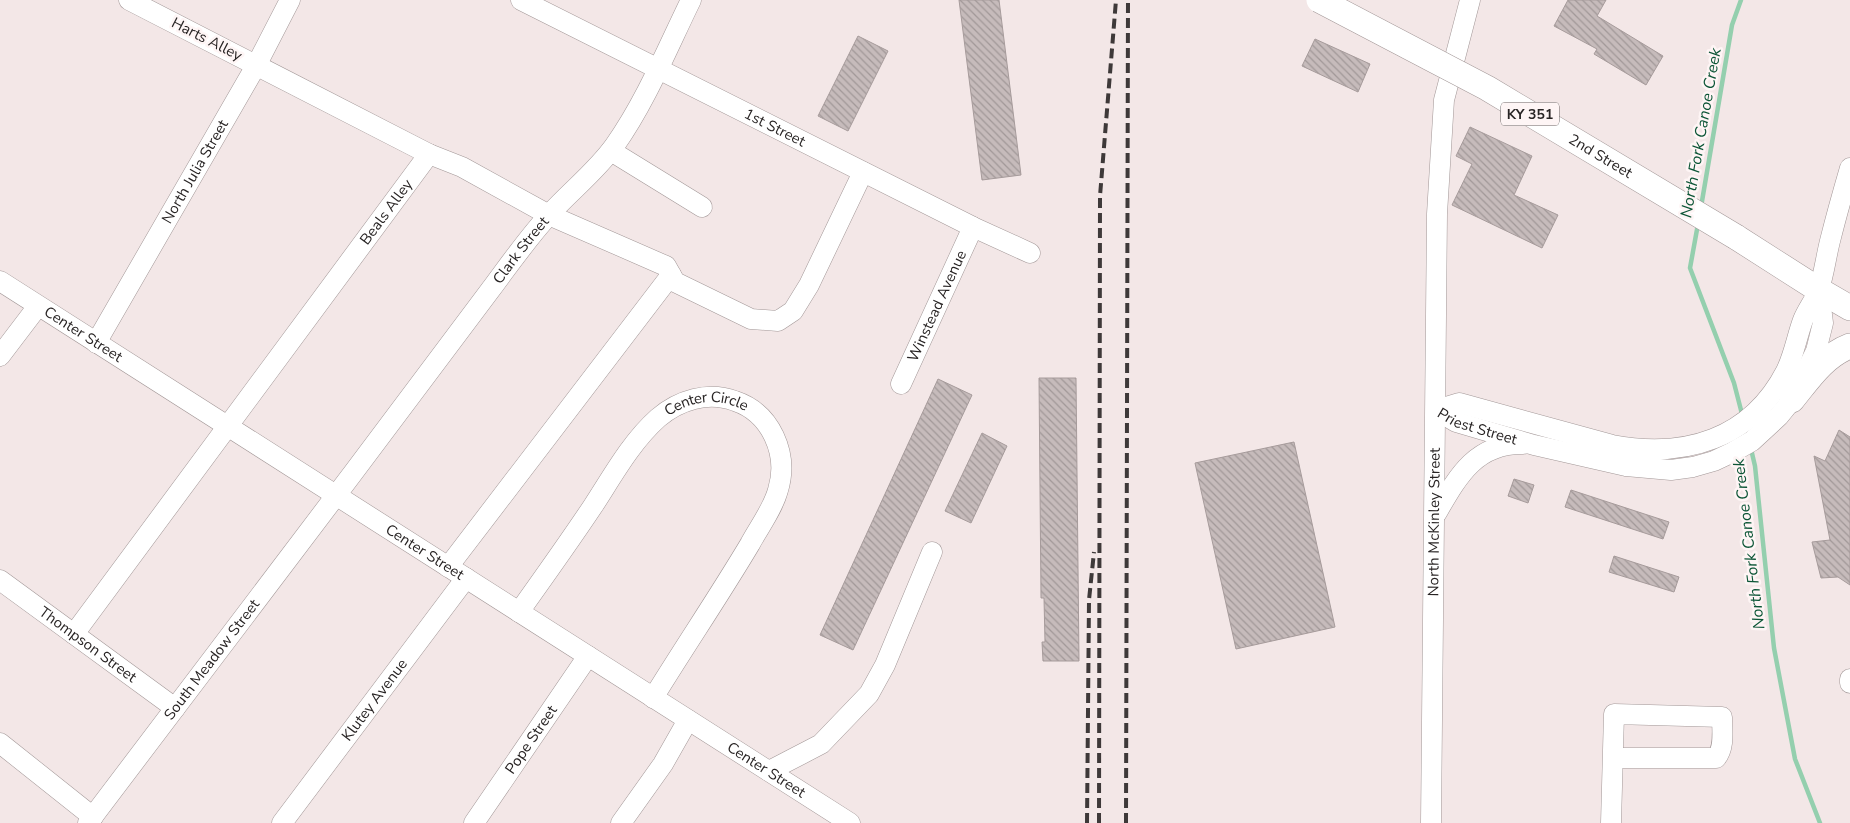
<svg xmlns="http://www.w3.org/2000/svg" width="1850" height="823" font-family="'Nunito Sans',sans-serif">
  <style>
    .lines { fill: none; stroke-linecap: round; stroke-linejoin: round }
    .stream { stroke: #94cfae; stroke-width: 4.5 }
    .building { fill: url(#building-back-hatch); stroke: #a69b9b }
    .minor-casing { stroke: #a29797; stroke-width: 21 }
    .major-casing { stroke: #a29797; stroke-width: 26 }
    .minor { stroke: #fff; stroke-width: 20 }
    .major { stroke: #fff; stroke-width: 25 }
    .rail { stroke: #3e3939; stroke-width: 4; stroke-dasharray: 10 5; stroke-linecap: butt }
    .major-bridge-casing { stroke: #a29797; stroke-width: 26; stroke-linecap: butt }
    .major-bridge { stroke: #fff; stroke-width: 25 }
    .labels { text-anchor: middle; dominant-baseline: central; stroke-width: 5; stroke-linejoin: round; paint-order: stroke }
    .shield { fill: #fef5f5; stroke: #686363; stroke-width: 1 }
    .shield-label { font-size: 14px; font-weight: bold; fill: #282424 }
    .street-label { font-size: 15px; fill: #282424; stroke: #fef5f5 }
    .water-label { font-size: 16px; font-style: italic; fill: #0c5536; stroke: #fef5f5 }
  </style>
  <defs>
    <pattern id="building-back-hatch" width="6" height="6" patternUnits="userSpaceOnUse" patternTransform="scale(1.25)"><rect width="6" height="6" fill="#c6bbbb"/><path d="M-1 5l2 2M0 0l6 6M5-1l2 2" fill="none" stroke="#a19898"/></pattern>
  </defs>
  <rect width="100%" height="100%" fill="#f3e7e7"/>
  <g class="lines">
    <g class="stream">
      <polyline points="1701,207 1732,25 1741,0"/>
      <polyline points="1698,224 1690,268 1734,383 1742,414"/>
      <polyline points="1751,449 1755,466 1774,648 1795,759 1820,823"/>
    </g>
  </g>
  <g class="building">
    <polygon points="959,0 999,0 1021,175 982,180"/>
    <polygon points="1568,0 1606,0 1597,16 1663,56 1646,85 1594,54 1597,49 1554,26"/>
    <polygon points="858,36 888,51 848,131 818,116"/>
    <polygon points="1315,39 1370,64 1358,92 1302,66"/>
    <polygon points="1470,127 1532,156 1514,195 1558,215 1542,248 1452,205 1472,164 1456,156"/>
    <polygon points="1039,378 1076,378 1079,661 1043,661 1042,642 1045,642 1044,598 1041,598"/>
    <polygon points="938,379 972,395 853,650 820,635"/>
    <polygon points="1839,430 1850,437 1850,585 1838,577 1821,578 1812,542 1830,540 1814,456 1825,461"/>
    <polygon points="982,433 1007,446 971,523 945,511"/>
    <polygon points="1294,442 1335,627 1236,649 1195,463"/>
    <polygon points="1514,479 1534,485 1528,503 1508,496"/>
    <polygon points="1571,490 1669,522 1663,539 1565,507"/>
    <polygon points="1614,556 1679,577 1674,592 1609,572"/>
  </g>
  <g class="lines">
    <g class="minor-casing">
      <g id="minor">
        <path id="s1" d="M 521,0 L 973,227 L 1030,253"/>
        <polyline points="611,151 702,207"/>
        <polyline points="429,154 462,167 549,215 666,266 675,282 751,319 778,321 793,311 809,285 863,172"/>
        <path id="s2" d="M 0,281 L 850,823"/>
        <path id="s3" d="M 96,343 L 257,64 L 290,0"/>
        <polyline points="0,356 38,306"/>
        <path id="s4" d="M 901,384 L 973,227"/>
        <path d="M 1436,410 L 1459,403 L 1612,445 C 1685,459 1751,439 1786,371 C 1794,355 1797,336 1803,320 C 1807,310 1815,300 1819,289 C 1824,274 1826,257 1830,241 C 1836,217 1843,192 1850,168"/>
        <path id="s5" d="M 1436,410 L 1456,422 L 1534,445 L 1626,466 L 1671,470 L 1693,467 L 1714,461 L 1733,452 L 1752,441 L 1779,416 L 1792,400 L 1816,351 L 1823,323 L 1819,290"/>
        <path d="M 1436,514 C 1457,478 1475,443 1523,444"/>
        <polyline points="448,567 671,275"/>
        <path id="s6" d="M 0,580 L 175,708"/>
        <path id="s7" d="M 519,612 C 544,577 569,542 593,506 C 612,477 631,442 658,418 C 679,400 708,391 735,401 C 771,413 789,454 778,490 C 773,509 759,527 750,544 C 719,596 685,646 653,698"/>
        <path id="s8" d="M 74,634 L 429,154 L 129,0"/>
        <polyline points="1850,679 1850,683"/>
        <polyline points="0,743 93,817"/>
        <polyline points="769,771 821,744 869,694 885,665 932,552"/>
        <path id="s9" d="M 88,823 C 222,645 358,468 491,289 C 509,265 527,239 548,216 C 569,192 596,172 615,145 C 646,101 667,49 691,0"/>
        <path id="s10" d="M 282,823 L 466,578"/>
        <path id="s11" d="M 474,823 L 588,656"/>
        <polyline points="621,823 663,764 688,720"/>
        <path id="s12" d="M 1431,823 L 1437,214 L 1444,100 L 1470,0"/>
        <path d="M 1611,823 L 1614,714 L 1722,717 C 1722,730 1725,748 1716,758 L 1613,758"/>
      </g>
    </g>
    <g class="major-casing">
      <g id="major">
        <polyline points="1736,237 1819,290 1850,308"/>
        <path d="M 1792,400 C 1809,379 1824,356 1850,346"/>
      </g>
    </g>
    <use href="#minor" class="minor"/>
    <use href="#major" class="major"/>
    <g class="rail">
      <polyline points="1087,823 1089,600 1094,552"/>
      <polyline points="1099,823 1100,196 1116,0"/>
      <polyline points="1126,823 1128,0"/>
    </g>
    <g class="major-bridge-casing">
      <g id="major-bridge">
        <path id="s13" d="M 1319,0 L 1487,88 L 1736,237"/>
      </g>
    </g>
    <use href="#major-bridge" class="major-bridge"/>
  </g>
  <g class="labels">
    <rect class="shield" x="1501" y="102.5" width="58" height="23" rx="4"/>
    <g class="shield-label">
      <text x="1530" y="114">KY 351</text>
    </g>
    <g class="street-label">
      <text transform="translate(207 39) rotate(27)">Harts Alley</text>
      <text stroke="none"><textPath href="#s1" startOffset="284">1st Street</textPath></text>
      <text stroke="none"><textPath href="#s13" startOffset="322">2nd Street</textPath></text>
      <text stroke="none"><textPath href="#s3" startOffset="198">North Julia Street</textPath></text>
      <text stroke="none"><textPath href="#s8" startOffset="525">Beals Alley</textPath></text>
      <text stroke="none"><textPath href="#s9" startOffset="718">Clark Street</textPath></text>
      <text stroke="none"><textPath href="#s4" startOffset="86">Winstead Avenue</textPath></text>
      <text stroke="none"><textPath href="#s2" startOffset="99">Center Street</textPath></text>
      <text stroke="none"><textPath href="#s7" startOffset="292">Center Circle</textPath></text>
      <text stroke="none"><textPath href="#s5" startOffset="45">Priest Street</textPath></text>
      <text stroke="none"><textPath href="#s12" startOffset="301">North McKinley Street</textPath></text>
      <text stroke="none"><textPath href="#s2" startOffset="504">Center Street</textPath></text>
      <text stroke="none"><textPath href="#s6" startOffset="109">Thompson Street</textPath></text>
      <text stroke="none"><textPath href="#s9" startOffset="205">South Meadow Street</textPath></text>
      <text stroke="none"><textPath href="#s10" startOffset="154">Klutey Avenue</textPath></text>
      <text stroke="none"><textPath href="#s11" startOffset="101">Pope Street</textPath></text>
      <text stroke="none"><textPath href="#s2" startOffset="909">Center Street</textPath></text>
    </g>
    <g class="water-label">
      <text transform="translate(1701 133) rotate(-80)">North Fork Canoe Creek</text>
      <text transform="translate(1749 544) rotate(-97)">North Fork Canoe Creek</text>
    </g>
  </g>
</svg>
